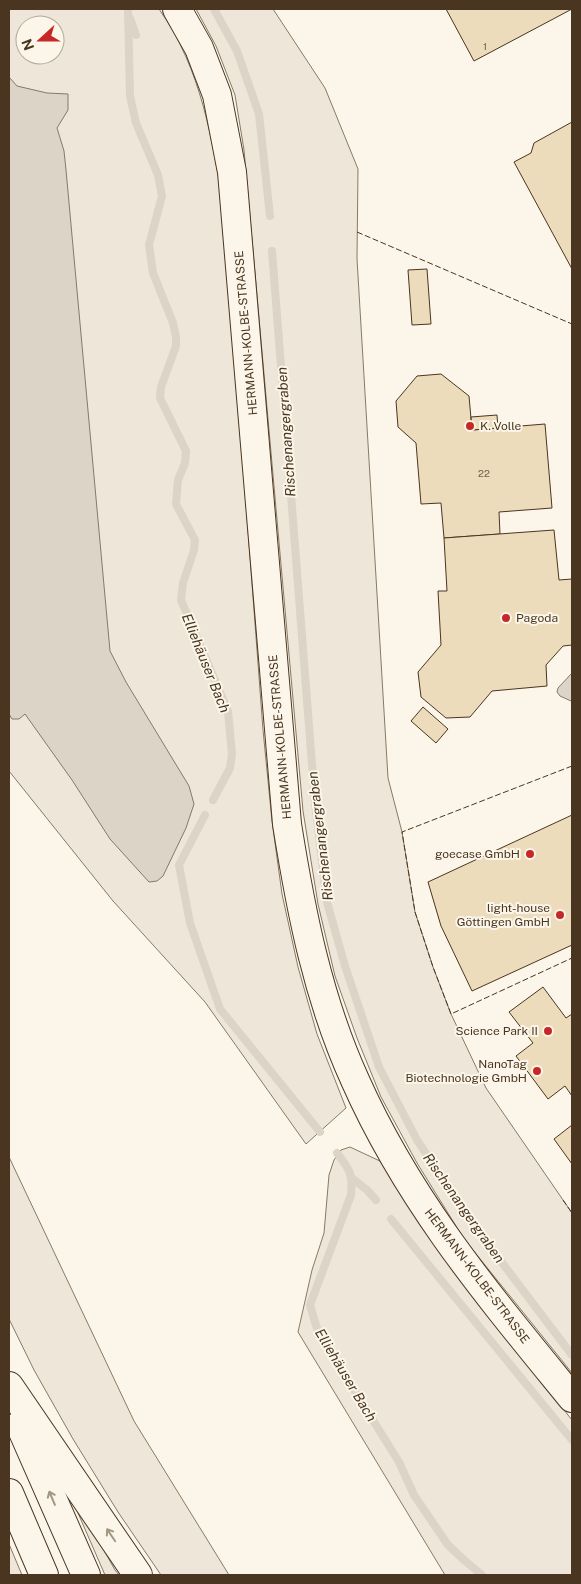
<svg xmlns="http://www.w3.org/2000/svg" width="581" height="1584" font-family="'Public Sans',sans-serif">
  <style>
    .green { fill: #ede6d9; stroke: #887966; fill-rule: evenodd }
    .water { fill: #dcd4c6; stroke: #887966 }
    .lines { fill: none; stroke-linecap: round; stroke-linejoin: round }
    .stream { stroke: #dcd4c6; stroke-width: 8 }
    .building { fill: #ecdcbc; stroke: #4a3520 }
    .secondary-casing { stroke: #4a3520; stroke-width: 30 }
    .highway-casing { stroke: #4a3520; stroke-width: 30 }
    .secondary { stroke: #fbf6e9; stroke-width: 28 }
    .highway { stroke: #fbf6e9; stroke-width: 28 }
    .fence { stroke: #4a3520; stroke-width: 1; stroke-dasharray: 6 2.5; stroke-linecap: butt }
    .oneway { stroke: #a29684 }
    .poi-dot { fill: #c62828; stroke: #fbf6e9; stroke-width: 2 }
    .labels { text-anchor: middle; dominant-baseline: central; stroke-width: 4; stroke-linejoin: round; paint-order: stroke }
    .number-label { font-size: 10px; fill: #725f47 }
    .street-label { font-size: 12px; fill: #4a3520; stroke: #fbf6e9 }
    .poi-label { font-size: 12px; fill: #4a3520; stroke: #fbf6e9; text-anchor: end }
    .water-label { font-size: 14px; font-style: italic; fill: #4a3520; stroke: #fbf6e9 }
  </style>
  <rect width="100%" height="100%" fill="#fbf6e9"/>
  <g class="green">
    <path d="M 9,9 L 159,9 C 202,70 212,139 224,210 L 263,730 L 272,821 L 282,894 L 298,967 L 317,1034 L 346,1108 L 306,1144 L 205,1002 L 113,901 L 9,771 ZM 25,25 L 55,25 L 55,55 L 25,55 Z"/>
    <polygon points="196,9 273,9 325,88 358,169 357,259 388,778 402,832 415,912 433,967 451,1014 486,1088 572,1213 572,1373 464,1239 417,1163 381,1097 357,1038 335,976 318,904 303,811 244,150 235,95 216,46"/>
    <polygon points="350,1147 382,1162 483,1309 572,1420 572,1575 445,1575 298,1332 312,1270 324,1233 329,1175 334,1160 341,1150"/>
    <polygon points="9,1157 134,1421 229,1575 161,1575 118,1512 73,1439 34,1370 9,1319"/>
    <polygon points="61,1474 115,1570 119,1575 105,1575"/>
    <polygon points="9,1544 22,1575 9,1575"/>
  </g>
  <g class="water">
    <polygon points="9,77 17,86 47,93 68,94 68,110 57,128 64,151 66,170 110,651 126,682 189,786 194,804 186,828 163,876 157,881 149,882 110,839 72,780 25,714 19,719 12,719 9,714"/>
    <polygon points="572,673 572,701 571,701 560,696 557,692 558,688"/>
  </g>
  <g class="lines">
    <g class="stream">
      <polyline points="128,9 130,96 136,123 158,175 162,196 149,245 153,273 173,323 176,337 176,346 161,387 160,398 186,451 185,463 178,480 176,504 195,540 194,550 183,583 181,600 228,711 232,754 230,768 213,800"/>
      <polyline points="214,9 237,51 259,114 270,216"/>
      <polyline points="130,18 136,35"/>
      <polyline points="272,251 315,803 327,902 345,966 379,1067 417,1140 475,1227 572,1355"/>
      <polyline points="205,815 179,865 190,923 220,1009 320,1132"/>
      <path d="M 337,1153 C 350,1170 353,1174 351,1195 L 310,1305 L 318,1332 L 399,1462 L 414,1495 L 448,1545 L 464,1560 L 482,1575"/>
      <polyline points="352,1178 367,1190 376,1200"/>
      <polyline points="391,1219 572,1440"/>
    </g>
  </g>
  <g class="building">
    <polygon points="446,9 572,9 474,61"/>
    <polygon points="572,122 572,269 514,162 531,153 534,143"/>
    <polygon points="427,269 431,324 412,325 408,270"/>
    <polygon points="441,374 469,396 472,430 545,424 552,508 499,512 500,534 444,538 441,503 421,504 416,443 398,427 396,401 417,376"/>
    <polygon points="497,415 498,428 472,430 471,417"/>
    <polygon points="554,530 559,580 572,579 572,645 563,646 546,665 547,686 492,691 470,717 446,718 421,697 418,672 441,645 438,591 447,591 444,538"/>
    <polygon points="423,707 448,729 436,743 411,721"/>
    <polygon points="572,815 572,945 472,991 441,926 428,882"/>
    <polygon points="543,987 566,1018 572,1014 572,1096 565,1086 548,1099 516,1056 533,1043 509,1012"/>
    <polygon points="572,1125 572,1164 554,1139"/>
  </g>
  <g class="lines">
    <g class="secondary-casing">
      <path id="secondary" d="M 177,9 L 199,48 L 217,95 L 232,172 L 287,824 C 301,912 318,999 355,1080 C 409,1202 489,1296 572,1398"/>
    </g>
    <g class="highway-casing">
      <g id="highway">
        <polyline points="9,1386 138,1575"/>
        <polyline points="20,1425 86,1575"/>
        <polyline points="9,1493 44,1575"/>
      </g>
    </g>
    <use href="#secondary" class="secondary"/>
    <use href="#highway" class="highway"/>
    <g class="fence">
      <polyline points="357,232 572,324"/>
      <polyline points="572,766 402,832 415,912 433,967 451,1014 572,958"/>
      <polyline points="563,1200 572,1213"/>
    </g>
  </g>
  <defs><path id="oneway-shaft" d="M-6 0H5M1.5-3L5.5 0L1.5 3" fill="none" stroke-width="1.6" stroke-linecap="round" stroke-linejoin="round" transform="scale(1.25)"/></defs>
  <g class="oneway">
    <use href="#oneway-shaft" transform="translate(52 1498) rotate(-113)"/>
    <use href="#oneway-shaft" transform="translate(111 1535) rotate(-124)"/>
  </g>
  <g class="poi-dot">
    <circle cx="470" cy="426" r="5"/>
    <circle cx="506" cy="618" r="5"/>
    <circle cx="530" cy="854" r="5"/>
    <circle cx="560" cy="915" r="5"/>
    <circle cx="548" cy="1031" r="5"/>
    <circle cx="537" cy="1071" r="5"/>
  </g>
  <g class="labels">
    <g class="number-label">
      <text x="485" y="46">1</text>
      <text x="484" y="473">22</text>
    </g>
    <g class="street-label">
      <text transform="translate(246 333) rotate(-95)">HERMANN-KOLBE-STRASSE</text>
      <text transform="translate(280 737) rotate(-95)">HERMANN-KOLBE-STRASSE</text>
      <text transform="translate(477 1276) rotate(53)">HERMANN-KOLBE-STRASSE</text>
    </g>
    <g class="poi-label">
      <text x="480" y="426" text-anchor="start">K. Volle</text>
      <text x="516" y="618" text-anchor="start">Pagoda</text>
      <text x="520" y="854">goecase GmbH</text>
      <text x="550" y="908">light-house<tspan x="550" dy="14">Göttingen GmbH</tspan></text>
      <text x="538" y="1031">Science Park II</text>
      <text x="527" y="1064">NanoTag<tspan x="527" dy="14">Biotechnologie GmbH</tspan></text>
    </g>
    <g class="water-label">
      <text transform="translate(286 432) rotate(-94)">Rischenangergraben</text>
      <text transform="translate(206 663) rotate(68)">Elliehäuser Bach</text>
      <text transform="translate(320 836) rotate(-97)">Rischenangergraben</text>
      <text transform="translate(464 1208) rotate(55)">Rischenangergraben</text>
      <text transform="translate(346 1375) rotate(59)">Elliehäuser Bach</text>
    </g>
  </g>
  <rect width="581" height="1584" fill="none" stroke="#4a3520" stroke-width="20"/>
  <g transform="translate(40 40) rotate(249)"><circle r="24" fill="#fbf6e9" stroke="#b4a999"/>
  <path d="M0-4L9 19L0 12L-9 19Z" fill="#c62828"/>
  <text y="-8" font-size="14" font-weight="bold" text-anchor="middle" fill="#4a3520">N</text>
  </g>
</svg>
